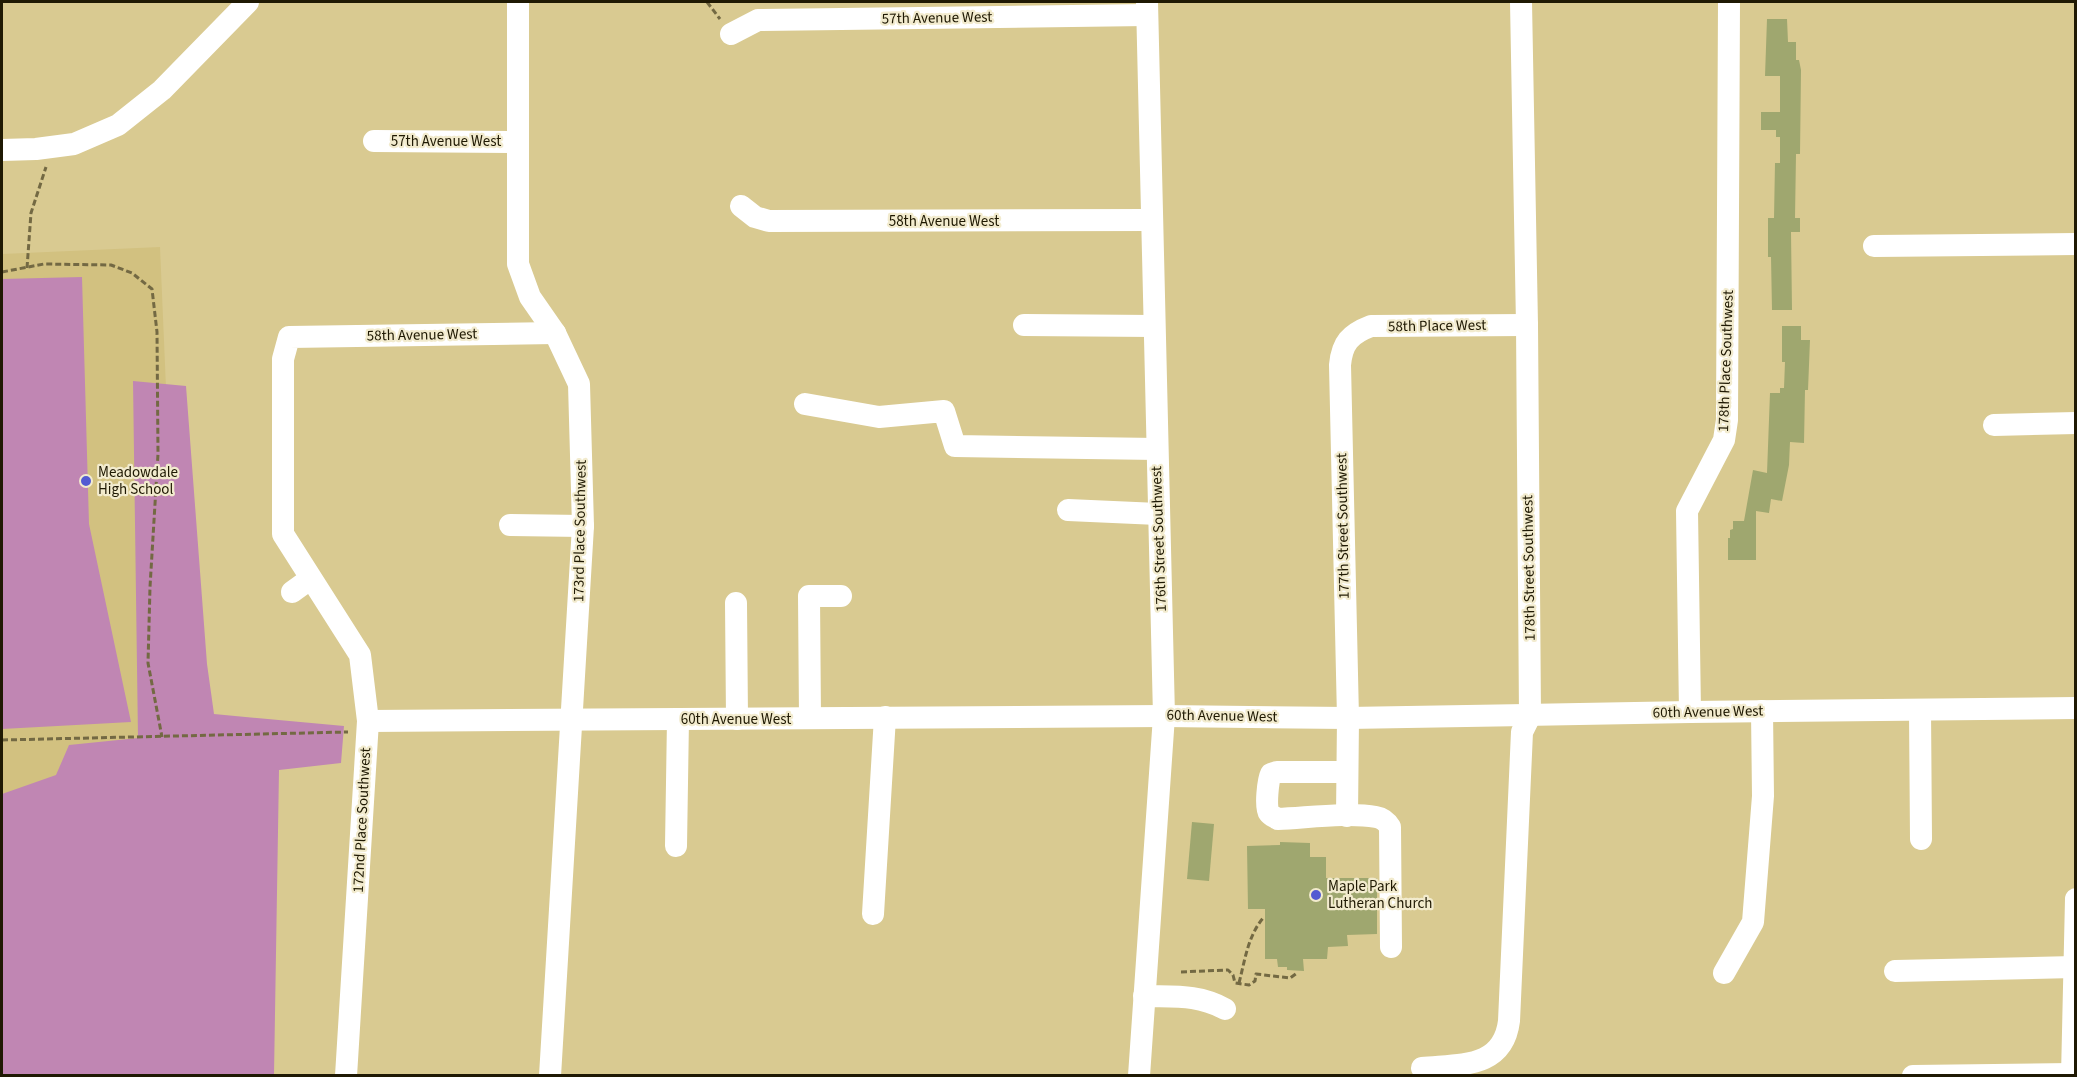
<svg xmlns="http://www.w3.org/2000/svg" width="2077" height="1077" font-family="'Source Sans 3',sans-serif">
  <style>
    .built { fill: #d2c180 }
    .green { fill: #c086b3 }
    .building { fill: #9fa76f }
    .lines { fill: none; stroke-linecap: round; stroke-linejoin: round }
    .path { stroke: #736943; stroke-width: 3; stroke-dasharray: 6 3; stroke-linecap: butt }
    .minor { stroke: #fff; stroke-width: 22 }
    .poi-dot { fill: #535bd2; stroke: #f2ebce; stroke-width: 2 }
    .labels { text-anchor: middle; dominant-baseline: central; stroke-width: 4.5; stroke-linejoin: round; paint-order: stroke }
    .street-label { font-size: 15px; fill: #1f1903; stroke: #f2ebce }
    .poi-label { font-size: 15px; fill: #1f1903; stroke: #f2ebce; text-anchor: start }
  </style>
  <rect width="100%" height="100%" fill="#d9ca91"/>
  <polygon class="built" points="160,247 181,740 2,947 2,254"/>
  <g class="green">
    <polygon points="82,277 89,524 131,722 2,729 2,279"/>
    <polygon points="133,381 186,386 207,664 214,714 344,726 341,763 279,770 274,1075 2,1075 2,794 56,775 69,745 138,738"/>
  </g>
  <g class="building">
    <polygon points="1767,19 1787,19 1788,42 1796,42 1796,60 1799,60 1801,70 1800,154 1796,154 1795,218 1800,218 1800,232 1791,232 1792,310 1772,310 1771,257 1768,257 1768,218 1774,218 1775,163 1780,163 1780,137 1776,137 1776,130 1761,130 1761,112 1780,112 1780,76 1765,76"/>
    <polygon points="1782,326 1801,326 1801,340 1810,340 1808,390 1805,390 1804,443 1790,442 1789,465 1782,501 1771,499 1769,513 1756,511 1756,560 1728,560 1728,538 1730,538 1730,530 1733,529 1733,521 1744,521 1753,470 1767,473 1770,393 1780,393 1780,388 1784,388 1785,362 1782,362"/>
    <polygon points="1192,822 1214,824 1209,881 1187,879"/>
    <polygon points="1280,842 1310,843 1310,857 1326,857 1326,878 1377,878 1377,934 1347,935 1348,946 1328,947 1327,959 1303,959 1304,971 1287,970 1287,967 1278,967 1277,959 1265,959 1265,909 1248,909 1247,846 1280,845"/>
  </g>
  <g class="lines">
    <g class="path">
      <polyline points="707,2 720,19"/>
      <polyline points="27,268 31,213 46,167"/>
      <polyline points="2,272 44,264 111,265 132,273 152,289 157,332 158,454 150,587 148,663 162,737"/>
      <polyline points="2,740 348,732"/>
      <polyline points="1181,972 1228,970 1233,975 1235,983 1249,985 1255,981 1256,974 1290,978 1297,973"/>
      <path d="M 1239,983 C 1245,960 1248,935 1264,917"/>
    </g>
    <g class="minor">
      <polyline points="518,2 518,264 530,297 555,333 579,384 583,526 550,1076"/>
      <polyline points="731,34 758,20 1147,15"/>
      <polyline points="374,141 517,142"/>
      <polyline points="2,150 36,149 74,144 118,125 162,90 248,2"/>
      <polyline points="741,206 755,217 769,221 1151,220"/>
      <polyline points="1874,246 2076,244"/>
      <polyline points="1024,325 1154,326"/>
      <polyline points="805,404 879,417 944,411 955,446 1157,449"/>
      <polyline points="1994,425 2076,423"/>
      <polyline points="1068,510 1158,514"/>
      <polyline points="510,525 583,526"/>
      <polyline points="292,592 310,579"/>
      <polyline points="736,603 737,719"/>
      <polyline points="1920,710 1921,839"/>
      <polyline points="1690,712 1687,511 1724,440 1727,420 1729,2"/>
      <polyline points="810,718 809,596 841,596"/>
      <polyline points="368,721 1164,716 1348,718 1690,712 2076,708"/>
      <path d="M 1347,772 L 1277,772 L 1271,774 C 1268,780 1265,808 1269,813 C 1271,816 1275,817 1278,819 C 1306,818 1348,812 1376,817 C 1382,818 1387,822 1390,827 L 1391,947"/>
      <path d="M 1347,816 L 1348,718 L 1340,365 C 1342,343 1350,334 1371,326 L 1527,325"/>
      <polyline points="676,846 678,719"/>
      <polyline points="873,914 885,717"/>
      <polyline points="1895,971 2074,967"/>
      <polyline points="1724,973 1753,922 1763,796 1762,711"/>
      <path d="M 1144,996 C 1174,997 1198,994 1225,1009"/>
      <path d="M 1422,1068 C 1460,1064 1503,1069 1509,1021 L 1522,732 L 1530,716 L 1527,325 L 1521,2"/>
      <polyline points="346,1076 368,721 360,655 283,534 283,359 289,337 555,333"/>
      <polyline points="1139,1076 1164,716 1147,2"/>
      <polyline points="1913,1076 2072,1074"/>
      <polyline points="2072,1076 2076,899"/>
    </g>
  </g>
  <g class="poi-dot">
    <circle cx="86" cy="481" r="6"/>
    <circle cx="1316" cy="895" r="6"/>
  </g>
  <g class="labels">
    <g class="street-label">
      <text transform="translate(937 18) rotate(-1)">57th Avenue West</text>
      <text x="446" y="141">57th Avenue West</text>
      <text x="944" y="221">58th Avenue West</text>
      <text transform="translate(1437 326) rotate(-1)">58th Place West</text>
      <text transform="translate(422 335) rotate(-1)">58th Avenue West</text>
      <text transform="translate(1726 361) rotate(-88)">178th Place Southwest</text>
      <text transform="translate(1343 526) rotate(-91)">177th Street Southwest</text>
      <text transform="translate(580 531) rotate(-89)">173rd Place Southwest</text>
      <text transform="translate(1159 539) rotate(-92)">176th Street Southwest</text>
      <text transform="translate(1529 568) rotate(-91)">178th Street Southwest</text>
      <text transform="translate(1708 712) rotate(-1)">60th Avenue West</text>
      <text transform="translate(1222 716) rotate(1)">60th Avenue West</text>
      <text x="736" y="719">60th Avenue West</text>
      <text transform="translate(362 820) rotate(-87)">172nd Place Southwest</text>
    </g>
    <g class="poi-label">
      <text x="98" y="472">Meadowdale<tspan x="98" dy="17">High School</tspan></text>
      <text x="1328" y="886">Maple Park<tspan x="1328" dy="17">Lutheran Church</tspan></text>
    </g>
  </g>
  <rect width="2077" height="1077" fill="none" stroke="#1f1903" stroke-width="6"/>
</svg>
